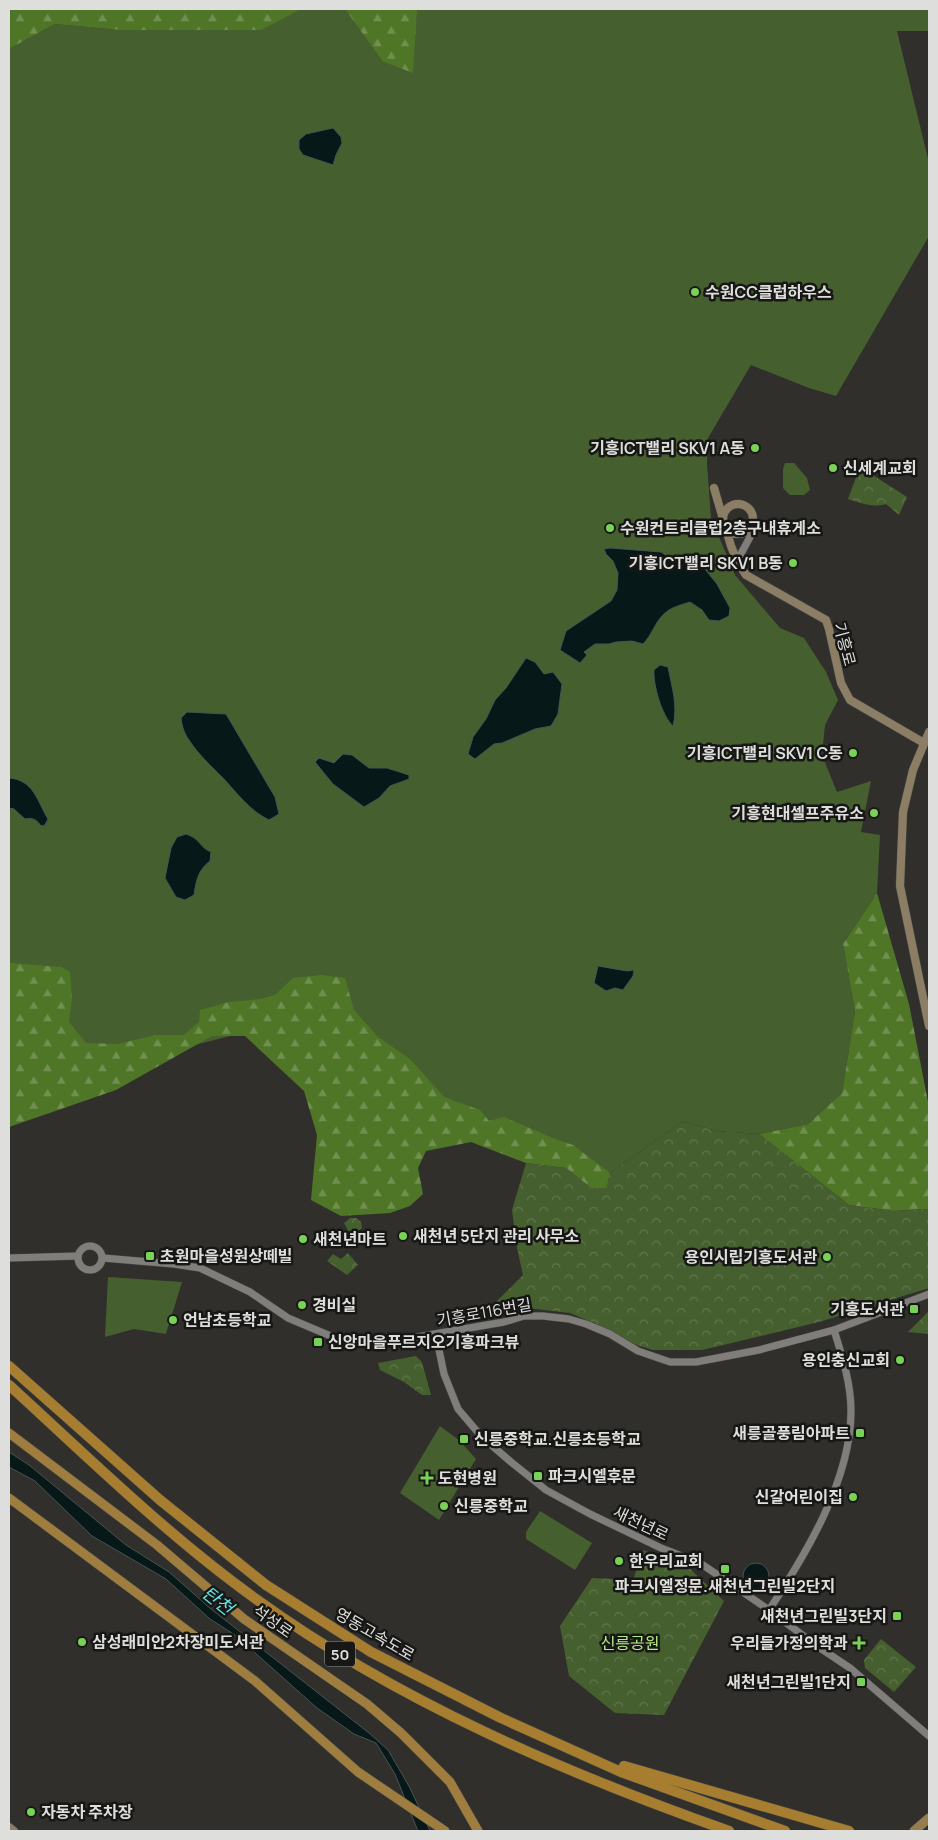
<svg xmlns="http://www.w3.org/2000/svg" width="938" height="1840" font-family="Manrope,'Noto Sans KR',sans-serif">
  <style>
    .grass { fill: #465f2f }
    .forest { fill: url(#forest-firs) }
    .park { fill: url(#park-crowns) }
    .water { fill: #071818; stroke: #485353 }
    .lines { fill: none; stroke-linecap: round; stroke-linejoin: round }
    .tertiary-casing { stroke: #4b4b48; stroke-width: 8 }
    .secondary-casing { stroke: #4b4b48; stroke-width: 9 }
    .primary-casing { stroke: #4b4b48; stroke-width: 10 }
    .trunk-casing { stroke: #4b4b48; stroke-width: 10 }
    .motorway-casing { stroke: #4b4b48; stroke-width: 11 }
    .tertiary { stroke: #7f7e7a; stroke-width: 7 }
    .secondary { stroke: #8b7e64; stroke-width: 8 }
    .primary { stroke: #977d4e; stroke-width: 9 }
    .trunk { stroke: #9f7d3f; stroke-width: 9 }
    .motorway { stroke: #a77d30; stroke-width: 10 }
    .poi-dot { fill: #79d157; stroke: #171715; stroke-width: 2 }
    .labels { text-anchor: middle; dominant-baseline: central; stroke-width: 5; stroke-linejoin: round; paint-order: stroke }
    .shield { fill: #171715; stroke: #a2a2a0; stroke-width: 1 }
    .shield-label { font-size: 15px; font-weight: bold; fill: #dededc }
    .poi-label { font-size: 16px; font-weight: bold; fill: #dededc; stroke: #171715; text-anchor: start }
    .street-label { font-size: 16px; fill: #dededc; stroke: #171715 }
    .park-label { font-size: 16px; fill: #b4eb82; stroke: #171715 }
    .water-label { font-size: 18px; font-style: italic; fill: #60e7e7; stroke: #171715 }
  </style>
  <defs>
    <pattern id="forest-firs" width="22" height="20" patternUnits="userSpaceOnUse" patternTransform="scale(1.25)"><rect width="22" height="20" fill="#4f7627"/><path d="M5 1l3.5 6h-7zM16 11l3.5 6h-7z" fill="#708f50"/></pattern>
    <pattern id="park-crowns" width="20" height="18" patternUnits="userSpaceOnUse" patternTransform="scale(1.25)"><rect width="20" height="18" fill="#465f2f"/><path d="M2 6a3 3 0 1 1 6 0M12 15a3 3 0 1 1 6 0" fill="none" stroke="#60764d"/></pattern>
  </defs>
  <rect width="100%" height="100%" fill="#302f2c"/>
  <g class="grass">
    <polygon points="301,9 345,9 382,61 411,9 929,9 929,31 897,31 929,163 929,236 836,396 809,388 751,365 708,438 707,464 711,518 735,575 780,628 804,638 826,672 838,700 825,725 822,755 837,792 871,781 861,832 880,835 877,893 843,944 855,1011 842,1093 808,1124 759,1134 716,1131 683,1121 610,1173 432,1105 342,1008 119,1064 9,1086 9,49 55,24 120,30"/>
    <polygon points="785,463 794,463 807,478 810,490 804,495 790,495 783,488 783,469"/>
    <polygon points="108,1277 182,1282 166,1334 134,1329 105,1337"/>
    <polygon points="440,1426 460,1441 476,1459 439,1520 400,1493"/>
    <polygon points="540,1511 592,1543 575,1570 526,1539 526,1532"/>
  </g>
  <g class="forest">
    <polygon points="9,9 301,9 261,30 120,30 55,24 9,49"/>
    <polygon points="345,9 417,9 413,73 382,61"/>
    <polygon points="877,893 909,1004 929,1107 929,1209 893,1211 849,1205 759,1134 808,1124 842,1093 855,1011 843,944"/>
    <polygon points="9,963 61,967 70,972 72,998 69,1022 86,1043 118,1044 155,1035 184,1035 199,1022 200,1010 229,1002 260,999 275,995 293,978 322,975 345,978 354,1010 377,1036 411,1060 444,1097 480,1110 489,1121 504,1117 555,1139 573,1145 610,1173 607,1188 591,1188 566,1168 526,1163 471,1142 426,1151 418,1168 423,1194 410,1206 390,1213 341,1216 311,1200 317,1135 304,1091 245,1036 212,1036 116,1090 9,1127"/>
  </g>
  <g class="park">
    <path d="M 860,467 L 907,497 L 899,515 L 886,504 C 873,508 860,503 848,499 Z"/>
    <polygon points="683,1121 716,1131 759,1134 849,1205 893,1211 929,1209 929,1288 819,1322 702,1350 653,1350 630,1343 605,1328 570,1313 519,1307 493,1313 493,1305 523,1275 517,1248 512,1210 526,1163 566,1168 591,1188 606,1188 610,1173"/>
    <polygon points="350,1218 356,1218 361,1222 362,1228 348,1240 343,1235 348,1230 344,1223"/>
    <polygon points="348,1253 358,1265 347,1275 327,1261 333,1254 341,1259"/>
    <polygon points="929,1311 929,1334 908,1332"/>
    <polygon points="416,1356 422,1362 431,1395 422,1395 404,1382 380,1370 378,1363"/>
    <polygon points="643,1550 688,1567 724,1601 664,1715 615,1713 569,1676 560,1626 592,1578 633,1580"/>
    <polygon points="881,1639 916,1667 894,1692 865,1668 864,1660"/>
  </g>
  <g class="water">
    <polygon points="333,128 341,137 342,143 336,155 333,165 303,155 299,149 299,140 306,134"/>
    <path d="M 610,548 L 661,552 L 667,556 L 700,563 L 717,584 L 730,608 L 729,616 L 719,621 L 709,620 L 702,610 L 690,602 C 681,605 671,607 664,614 C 655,622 652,635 643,644 L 632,641 L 616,642 L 609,644 L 595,644 L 584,652 L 587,655 L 580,663 L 560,650 L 566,631 L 611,601 L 617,590 L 618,573 L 613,561 L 606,554 L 604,549 Z"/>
    <polygon points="526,658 535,662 544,674 553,672 562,684 558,714 551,726 535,729 502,743 494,744 475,759 468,754 473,737 486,719 495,700 506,688"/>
    <path d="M 660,665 L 668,667 C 672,688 678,706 673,726 C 662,716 653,685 654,670 Z"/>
    <path d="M 187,712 L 226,714 L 275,797 L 279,814 L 269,820 C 250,811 237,793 223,778 C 211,766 198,754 189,740 C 184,733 182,726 181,718 Z"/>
    <polygon points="343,754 352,755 369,768 387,768 409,775 409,779 390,786 379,798 364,807 333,784 315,762 319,758 334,763"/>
    <path d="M 9,778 C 34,780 37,801 48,819 L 45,825 L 41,826 C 37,820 33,817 25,819 L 14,809 L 9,808 Z"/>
    <path d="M 186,834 C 201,839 199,847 211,852 L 210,861 C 198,870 196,881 194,895 L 185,900 L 176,897 L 165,878 L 171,848 L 177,837 Z"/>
    <polygon points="598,966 627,971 634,970 633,976 623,990 615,988 606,991 594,983"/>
    <polygon points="9,1452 29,1465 126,1545 169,1572 211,1609 369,1733 388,1750 410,1788 430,1831 418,1831 395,1774 376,1743 354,1734 317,1708 235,1635 210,1619 166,1579 92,1536 35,1481 9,1467"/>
    <circle cx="756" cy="1576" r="13"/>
  </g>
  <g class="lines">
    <g class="tertiary-casing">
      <g id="tertiary">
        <polyline points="737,561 750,537"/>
        <circle cx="90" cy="1258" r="12"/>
        <polyline points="9,1258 78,1256"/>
        <polyline points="103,1258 174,1264 200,1268 250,1292 288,1318 333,1337 359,1342 411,1338 504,1322 524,1316 543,1316 569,1319 586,1324 610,1334 638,1351 670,1362 696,1362 759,1350 834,1330 929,1294"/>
        <polyline points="436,1335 444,1374 458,1409 481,1436 511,1462 546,1490 590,1514 661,1548 700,1563 769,1610 817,1646 850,1668 929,1736"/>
        <path d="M 769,1610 C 806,1554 851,1480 851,1411 C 851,1383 842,1356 834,1330"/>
      </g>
    </g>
    <g class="secondary-casing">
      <g id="secondary">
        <polyline points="714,488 731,546 737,561 746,575 826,620 829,629 841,683 850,700 924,743"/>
        <circle cx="738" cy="519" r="15"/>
        <polyline points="929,732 913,770 903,812 900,886 929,1026"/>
        <polyline points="9,1827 14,1831"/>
      </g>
    </g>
    <g class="primary-casing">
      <polyline id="primary" points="914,1831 929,1818"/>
    </g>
    <g class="trunk-casing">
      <g id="trunk">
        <polyline points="9,1433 157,1545 244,1619 367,1704 401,1733 450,1782 478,1831"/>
        <polyline points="9,1498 255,1681 358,1772 445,1831"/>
      </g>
    </g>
    <g class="motorway-casing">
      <g id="motorway">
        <polyline points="9,1366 160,1500 266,1585 371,1652 501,1718 621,1772 785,1831"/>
        <path d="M 9,1385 C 89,1458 167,1535 256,1599 C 397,1701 565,1773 729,1831"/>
        <polyline points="624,1766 849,1831"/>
      </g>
    </g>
    <use href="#tertiary" class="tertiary"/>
    <use href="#secondary" class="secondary"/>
    <use href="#primary" class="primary"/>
    <use href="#trunk" class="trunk"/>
    <use href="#motorway" class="motorway"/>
  </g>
  <g class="poi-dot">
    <circle cx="695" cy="292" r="5"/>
    <circle cx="755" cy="448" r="5"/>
    <circle cx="833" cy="468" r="5"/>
    <circle cx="610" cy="528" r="5"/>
    <circle cx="793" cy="563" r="5"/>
    <circle cx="853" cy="753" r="5"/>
    <circle cx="874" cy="813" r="5"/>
    <circle cx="403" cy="1236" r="5"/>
    <circle cx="303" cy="1239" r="5"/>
    <rect x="145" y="1251" width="10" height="10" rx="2.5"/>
    <circle cx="827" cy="1257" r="5"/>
    <circle cx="302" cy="1305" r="5"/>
    <rect x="909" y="1304" width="10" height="10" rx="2.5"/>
    <circle cx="173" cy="1320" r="5"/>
    <rect x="313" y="1337" width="10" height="10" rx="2.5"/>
    <circle cx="900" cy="1360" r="5"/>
    <rect x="855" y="1428" width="10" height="10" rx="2.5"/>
    <rect x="459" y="1434" width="10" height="10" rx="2.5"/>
    <rect x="533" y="1471" width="10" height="10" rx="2.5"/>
    <path d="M424.5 1470.5h5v5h5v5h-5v5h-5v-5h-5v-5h5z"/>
    <circle cx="853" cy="1497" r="5"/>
    <circle cx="444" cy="1506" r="5"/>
    <circle cx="619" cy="1561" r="5"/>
    <rect x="720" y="1564" width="10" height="10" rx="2.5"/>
    <rect x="892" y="1611" width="10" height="10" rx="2.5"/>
    <circle cx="82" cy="1642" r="5"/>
    <path d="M856.5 1635.5h5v5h5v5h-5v5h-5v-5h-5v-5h5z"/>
    <rect x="856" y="1677" width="10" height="10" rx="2.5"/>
    <circle cx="31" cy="1812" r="5"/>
  </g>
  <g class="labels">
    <rect class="shield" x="325" y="1641.5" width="30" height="25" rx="4"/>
    <g class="shield-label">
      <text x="340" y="1654">50</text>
    </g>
    <g class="poi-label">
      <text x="705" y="292">수원CC클럽하우스</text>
      <text x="745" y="448" text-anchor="end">기흥ICT밸리 SKV1 A동</text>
      <text x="843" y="468">신세계교회</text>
      <text x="620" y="528">수원컨트리클럽2층구내휴게소</text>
      <text x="783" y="563" text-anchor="end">기흥ICT밸리 SKV1 B동</text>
      <text x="843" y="753" text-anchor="end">기흥ICT밸리 SKV1 C동</text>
      <text x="864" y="813" text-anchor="end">기흥현대셀프주유소</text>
      <text x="413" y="1236">새천년 5단지 관리 사무소</text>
      <text x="313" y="1239">새천년마트</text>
      <text x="160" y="1256">초원마을성원상떼빌</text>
      <text x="817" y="1257" text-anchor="end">용인시립기흥도서관</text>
      <text x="312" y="1305">경비실</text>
      <text x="904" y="1309" text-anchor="end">기흥도서관</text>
      <text x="183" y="1320">언남초등학교</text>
      <text x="328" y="1342">신앙마을푸르지오기흥파크뷰</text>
      <text x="890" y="1360" text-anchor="end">용인충신교회</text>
      <text x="850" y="1433" text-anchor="end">새릉골풍림아파트</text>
      <text x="474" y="1439">신릉중학교.신릉초등학교</text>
      <text x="548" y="1476">파크시엘후문</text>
      <text x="438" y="1478">도현병원</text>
      <text x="843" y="1497" text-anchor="end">신갈어린이집</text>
      <text x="454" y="1506">신릉중학교</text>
      <text x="629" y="1561">한우리교회</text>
      <text x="725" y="1586" text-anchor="middle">파크시엘정문.새천년그린빌2단지</text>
      <text x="887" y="1616" text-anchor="end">새천년그린빌3단지</text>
      <text x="92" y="1642">삼성래미안2차장미도서관</text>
      <text x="848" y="1643" text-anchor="end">우리들가정의학과</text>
      <text x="851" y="1682" text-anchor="end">새천년그린빌1단지</text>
      <text x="41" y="1812">자동차 주차장</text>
    </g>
    <g class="street-label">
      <text transform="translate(845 644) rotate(75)">기흥로</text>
      <text transform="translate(484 1312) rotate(-10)">기흥로116번길</text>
      <text transform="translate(641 1523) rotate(25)">새천년로</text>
      <text transform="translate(273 1621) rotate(35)">석성로</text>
      <text transform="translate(375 1634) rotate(30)">영동고속도로</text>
    </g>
    <g class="park-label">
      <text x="630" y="1643">신릉공원</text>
    </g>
    <g class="water-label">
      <text transform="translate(218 1600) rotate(38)">탄천</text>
    </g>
  </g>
  <rect width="938" height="1840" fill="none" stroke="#dededc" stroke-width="20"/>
</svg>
